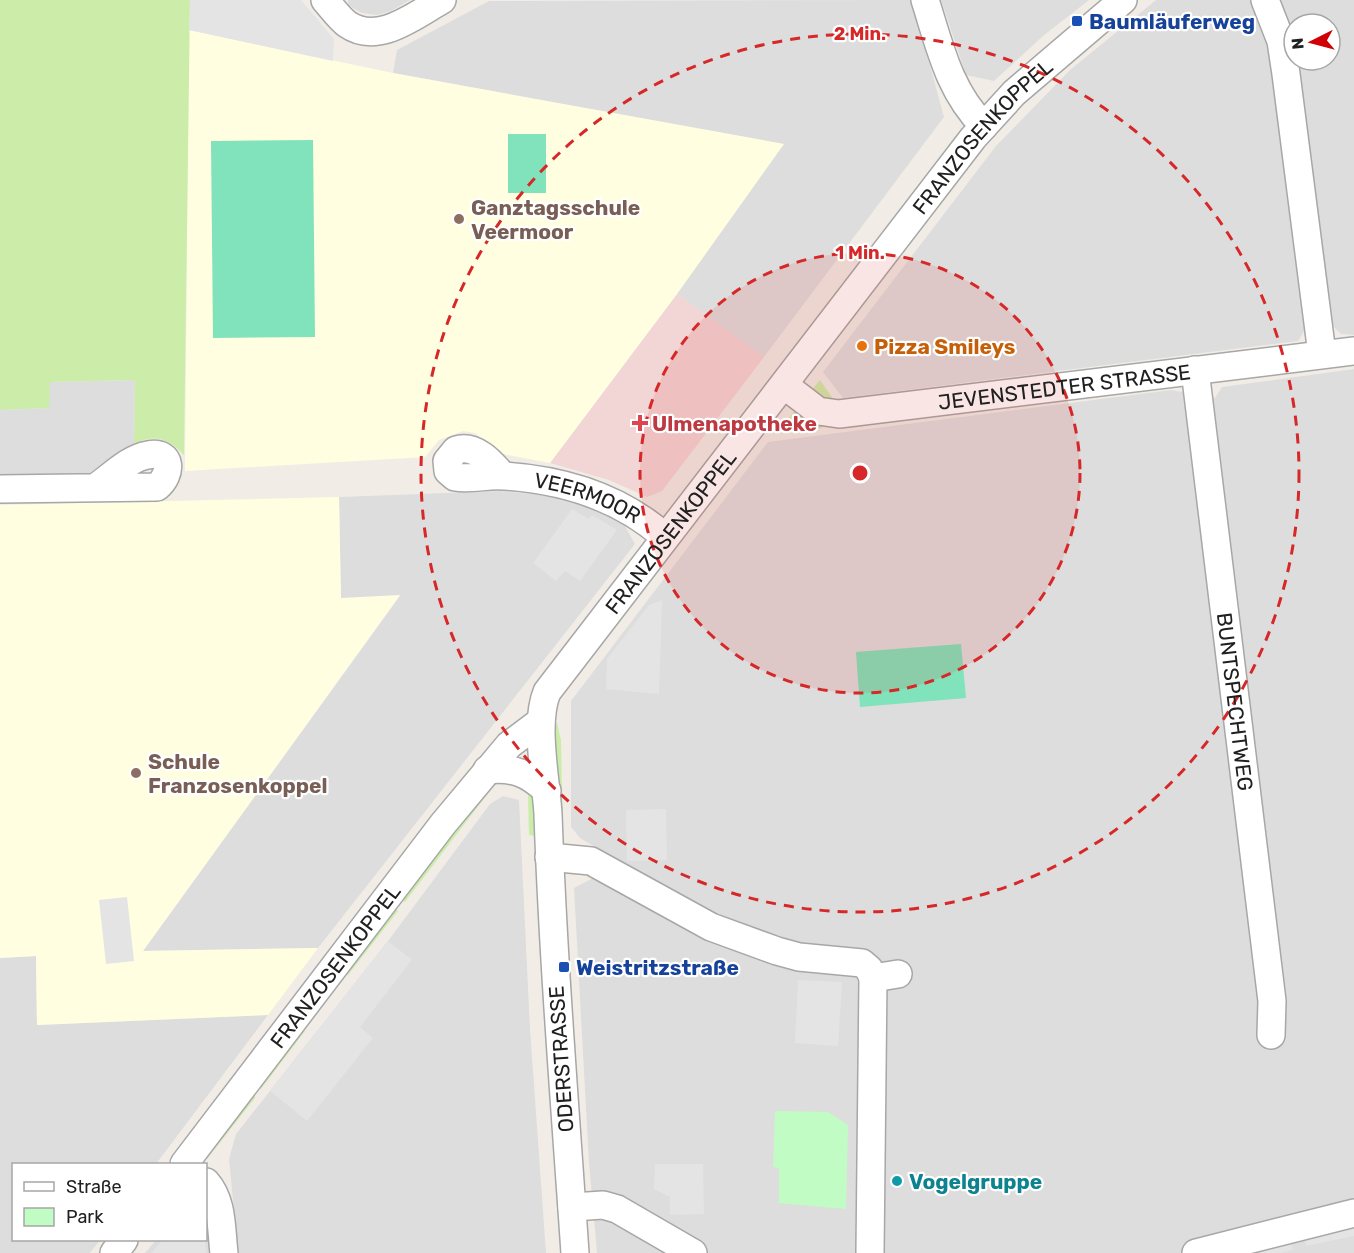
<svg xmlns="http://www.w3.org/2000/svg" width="1354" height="1253" font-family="Rubik,sans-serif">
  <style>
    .residential { fill: #dedddd }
    .commercial { fill: #f2d5d5 }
    .education { fill: #fffee1 }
    .grass { fill: #ccedaa }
    .park { fill: #c2fcc5 }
    .pitch { fill: #81e3bb }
    .parking { fill: #e4e4e4 }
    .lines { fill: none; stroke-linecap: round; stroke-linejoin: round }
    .minor-casing { stroke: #a7a7a7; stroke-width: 30 }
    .minor { stroke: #fff; stroke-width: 27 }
    .ring { fill: none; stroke: #d62828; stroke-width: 3; stroke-dasharray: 10 8 }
    .transit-dot { fill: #1a4fb4; stroke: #fff; stroke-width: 2 }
    .education-dot { fill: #8d6e63; stroke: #fff; stroke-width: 2 }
    .food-dot { fill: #e8710a; stroke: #fff; stroke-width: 2 }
    .health-dot { fill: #e0444e; stroke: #fff; stroke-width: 2 }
    .culture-dot { fill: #0f9aa8; stroke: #fff; stroke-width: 2 }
    .labels { text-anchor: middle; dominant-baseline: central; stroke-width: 4.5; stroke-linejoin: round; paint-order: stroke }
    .transit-label { font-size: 21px; font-weight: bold; fill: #164399; stroke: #fff; text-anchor: start }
    .street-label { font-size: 21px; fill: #202020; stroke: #fff }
    .education-label { font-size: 21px; font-weight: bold; fill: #785e54; stroke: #fff; text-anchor: start }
    .food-label { font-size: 21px; font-weight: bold; fill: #c56008; stroke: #fff; text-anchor: start }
    .health-label { font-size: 21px; font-weight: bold; fill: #be3a42; stroke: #fff; text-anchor: start }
    .culture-label { font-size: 21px; font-weight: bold; fill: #0d838f; stroke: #fff; text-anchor: start }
    .centre { fill: #d62828; stroke: #fff; stroke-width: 3 }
    .ring-label { font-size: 18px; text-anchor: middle; font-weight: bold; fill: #d62828; stroke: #fff; stroke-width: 4.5; stroke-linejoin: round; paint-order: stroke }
  </style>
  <rect width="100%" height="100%" fill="#f1ede6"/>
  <g class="residential">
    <polygon points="348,0 410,0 391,11 377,15 362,13 348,5"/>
    <polygon points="912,0 944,117 764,357 677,294 783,144 393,73 397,50 489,1"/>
    <polygon points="941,0 1089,0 1043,36 994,81 966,75"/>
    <polygon points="1156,0 1255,0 1267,30 1307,327 1298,341 843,398 823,372 996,146 1070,70"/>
    <polygon points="1280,0 1354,0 1354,335 1341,334 1334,327 1331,319 1298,60 1330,60 1330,24 1294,24 1294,45"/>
    <polygon points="1354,369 1354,1253 597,1253 589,1163 574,888 595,877 607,854 580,838 571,827 571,701 768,442 1171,390 1183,392 1189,401 1215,398 1222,387"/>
    <polygon points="135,380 134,444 89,473 0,476 0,410 49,408 49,382"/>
    <polygon points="500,491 543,495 597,510 622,521 635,544 318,948 143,951 400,596 341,599 339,497"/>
    <polygon points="503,796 519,800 530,1029 546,1253 238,1253 229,1159 236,1134 388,941 490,804"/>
    <polygon points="36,956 37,1025 268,1015 156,1164 14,1164 14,1240 100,1240 90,1253 0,1253 0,958"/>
    <polygon points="206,1216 208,1217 211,1253 145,1253 156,1240 206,1240"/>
  </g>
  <polygon class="commercial" points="677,294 764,357 662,491 647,497 609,480 550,463"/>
  <g class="education">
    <polygon points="189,30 393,73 784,144 677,294 550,463 503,454 475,433 463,431 439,440 425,457 185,471"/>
    <polygon points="339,497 341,598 400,595 143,951 318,948 268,1015 37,1025 36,956 0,958 0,505"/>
  </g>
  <g class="grass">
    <path d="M 0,0 L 190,0 L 184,455 C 169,439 156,433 134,444 L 135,380 L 50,382 L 49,408 L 0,410 Z"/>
    <polygon points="820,380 838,406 809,393"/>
    <polygon points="795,410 822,423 822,428 788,432 787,421"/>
    <polygon points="552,723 557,723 561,740 563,836 559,826 558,779"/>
    <polygon points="483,788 489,792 405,902 399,898"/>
    <polygon points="533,795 539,837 529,835 528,796"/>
    <polygon points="392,906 398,911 348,975 343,971"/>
    <polygon points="300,1027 305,1031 261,1089 256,1085"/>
    <polygon points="249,1094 255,1094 255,1098 207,1159 207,1152"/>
  </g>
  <polygon class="park" points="775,1111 828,1112 848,1125 846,1209 779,1203 779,1168 773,1167"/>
  <g class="pitch">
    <rect x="508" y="134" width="38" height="59"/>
    <polygon points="313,140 315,337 213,338 211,141"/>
    <polygon points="961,644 966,698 860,707 856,652"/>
  </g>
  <g class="parking">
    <polygon points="190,0 301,0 334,39 333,61 189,30"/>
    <polygon points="572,509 589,519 592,515 617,530 580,581 565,571 556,581 533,563"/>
    <polygon points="662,600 659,694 606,689 607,659 649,605"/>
    <polygon points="666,809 667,860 627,861 626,810"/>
    <polygon points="127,897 134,961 106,964 99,900"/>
    <polygon points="388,941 412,960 360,1027 373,1038 307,1121 270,1091"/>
    <polygon points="798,980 842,982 838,1046 795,1043"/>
    <polygon points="655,1164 703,1164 704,1214 670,1215 670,1197 654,1189"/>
    <polygon points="1354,1220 1354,1236 1306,1246 1303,1232"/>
    <polygon points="1289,1235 1293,1250 1281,1253 1236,1253"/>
    <polygon points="162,1240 205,1240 206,1253 152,1253"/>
  </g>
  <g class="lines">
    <g class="minor-casing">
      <g id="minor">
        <path d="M 325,0 C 332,8 339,18 347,24 C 378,46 415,15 442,0"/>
        <path d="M 925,0 C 940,47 949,91 984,126"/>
        <polyline points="1265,0 1281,41 1286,74 1322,354"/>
        <path id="s1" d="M 1195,370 L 1272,1001 L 1271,1035"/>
        <path id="s2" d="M 784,385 L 818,411 L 839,414 L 1354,351"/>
        <path id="s3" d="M 502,475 C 491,462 475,444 456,450 L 447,461 L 448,471 L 455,477 C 473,480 488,474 505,476 C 564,480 620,497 665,537"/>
        <path d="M 0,489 L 157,487 C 172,475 173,450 148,455 C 129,458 111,477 96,487"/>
        <path d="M 487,770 C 513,767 528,773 547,791"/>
        <polyline points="549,857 591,861 711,927 777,951 799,957 862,963 869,969 873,978 898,974"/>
        <path id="s4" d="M 184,1164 L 443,824 L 509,745 L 541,721"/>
        <path d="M 206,1182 C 223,1201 221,1228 224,1253"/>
        <polyline points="572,1207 603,1205 617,1209 693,1253"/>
        <polyline points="114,1253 124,1240"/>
        <path id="s5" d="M 575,1253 C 565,1106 553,960 548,814 C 546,779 534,723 547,692 L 973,138 L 1014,93 L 1123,0"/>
        <polyline points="870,1253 873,978"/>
        <polyline points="1196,1253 1354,1213"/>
      </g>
    </g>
    <use href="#minor" class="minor"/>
  </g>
  <circle cx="860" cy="473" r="220" fill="#d62828" fill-opacity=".12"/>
  <g class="ring">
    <circle cx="860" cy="473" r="220"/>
    <circle cx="860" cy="473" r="439"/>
  </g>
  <g class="transit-dot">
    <rect x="1071" y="15" width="12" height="12" rx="3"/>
    <rect x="558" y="961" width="12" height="12" rx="3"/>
  </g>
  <g class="education-dot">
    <circle cx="459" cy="219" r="6"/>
    <circle cx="136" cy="773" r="6"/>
  </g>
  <circle class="food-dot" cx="862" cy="346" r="6"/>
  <path class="health-dot" d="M637 414h6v6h6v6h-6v6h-6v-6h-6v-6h6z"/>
  <circle class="culture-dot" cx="897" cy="1181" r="6"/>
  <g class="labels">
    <g class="transit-label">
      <text x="1089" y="21">Baumläuferweg</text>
      <text x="576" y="967">Weistritzstraße</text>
    </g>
    <g class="street-label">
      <text stroke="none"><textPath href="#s5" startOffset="1269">FRANZOSENKOPPEL</textPath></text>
      <text stroke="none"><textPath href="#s2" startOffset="291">JEVENSTEDTER STRASSE</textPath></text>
      <text stroke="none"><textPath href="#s3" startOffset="225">VEERMOOR</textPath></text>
      <text stroke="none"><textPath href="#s5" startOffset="765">FRANZOSENKOPPEL</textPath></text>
      <text stroke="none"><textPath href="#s1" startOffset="334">BUNTSPECHTWEG</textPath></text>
      <text stroke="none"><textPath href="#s4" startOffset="249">FRANZOSENKOPPEL</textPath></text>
      <text transform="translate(561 1059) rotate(-94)">ODERSTRASSE</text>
    </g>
    <g class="education-label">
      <text x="471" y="207">Ganztagsschule<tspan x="471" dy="24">Veermoor</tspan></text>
      <text x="148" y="761">Schule<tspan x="148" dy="24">Franzosenkoppel</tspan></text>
    </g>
    <g class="food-label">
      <text x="874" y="346">Pizza Smileys</text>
    </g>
    <g class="health-label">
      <text x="652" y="423">Ulmenapotheke</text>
    </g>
    <g class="culture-label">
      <text x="909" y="1181">Vogelgruppe</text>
    </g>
  </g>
  <circle cx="860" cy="473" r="9" class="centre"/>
  <g class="ring-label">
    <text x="860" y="40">2 Min.</text>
    <text x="860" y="259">1 Min.</text>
  </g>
  <rect x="12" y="1163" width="195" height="78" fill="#ffffff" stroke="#a6a6a6" stroke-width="1.5"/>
  <rect x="24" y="1182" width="30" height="9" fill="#ffffff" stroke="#a6a6a6" stroke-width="1.5"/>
  <text x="66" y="1193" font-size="18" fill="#202020">Straße</text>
  <rect x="24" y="1208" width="30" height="18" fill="#c2fcc5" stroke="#a6a6a6" stroke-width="1.5"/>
  <text x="66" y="1223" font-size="18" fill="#202020">Park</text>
  <g transform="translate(1312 42) rotate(264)"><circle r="28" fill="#ffffff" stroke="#a6a6a6" stroke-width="1.5"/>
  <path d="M0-4.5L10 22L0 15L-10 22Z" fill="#d00004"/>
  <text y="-9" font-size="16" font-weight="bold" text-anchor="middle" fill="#202020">N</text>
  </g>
</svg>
